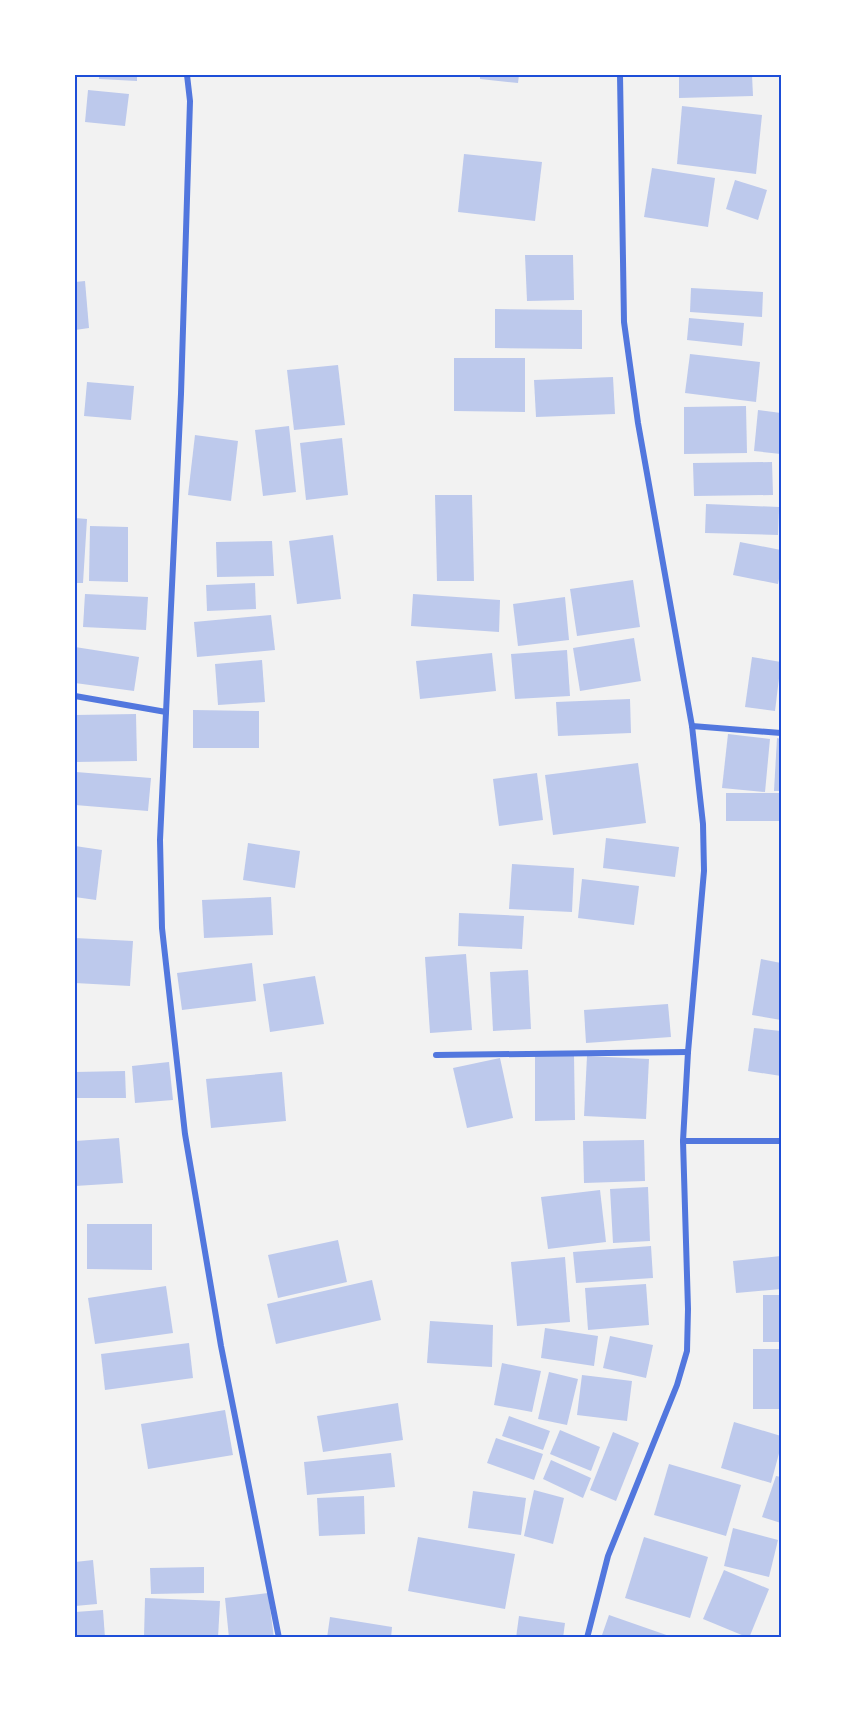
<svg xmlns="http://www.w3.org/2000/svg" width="856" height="1713" font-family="'IBM Plex Sans',sans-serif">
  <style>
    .building { fill: #bdc9ec }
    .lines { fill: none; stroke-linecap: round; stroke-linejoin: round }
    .minor { stroke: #5277de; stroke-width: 6 }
    .neatline { fill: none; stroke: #1d4ed8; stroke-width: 2 }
  </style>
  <rect width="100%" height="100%" fill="#f2f2f2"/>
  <g class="building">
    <polygon points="99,75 137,75 137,81 99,79"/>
    <polygon points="480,75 519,75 518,83 480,79"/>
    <polygon points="679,75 752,75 753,96 679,98"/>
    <polygon points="88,90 129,94 125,126 85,122"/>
    <polygon points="682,106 762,115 756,174 677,164"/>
    <polygon points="464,154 542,162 535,221 458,212"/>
    <polygon points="652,168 715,178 708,227 644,217"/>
    <polygon points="735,180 767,190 758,220 726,209"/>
    <polygon points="525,255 573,255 574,300 527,301"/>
    <polygon points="85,281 89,328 75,330 75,282"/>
    <polygon points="691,288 763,292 762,317 690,312"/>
    <polygon points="495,309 582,310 582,349 495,348"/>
    <polygon points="689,318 744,323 742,346 687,340"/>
    <polygon points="690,354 760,362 756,402 685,393"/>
    <polygon points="454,358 525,358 525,412 454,411"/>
    <polygon points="338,365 345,425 294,430 287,370"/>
    <polygon points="613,377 615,414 536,417 534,380"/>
    <polygon points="87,382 134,386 131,420 84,416"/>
    <polygon points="746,406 747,453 684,454 684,407"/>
    <polygon points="758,410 781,413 781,454 754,451"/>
    <polygon points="289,426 296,492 263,496 255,430"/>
    <polygon points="195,435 238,441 231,501 188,495"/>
    <polygon points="342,438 348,495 306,500 300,443"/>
    <polygon points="772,462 773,495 694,496 693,463"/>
    <polygon points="435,495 472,495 474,581 437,581"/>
    <polygon points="706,504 779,507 778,535 705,533"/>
    <polygon points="75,518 87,519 83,583 75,583"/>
    <polygon points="90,526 128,527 128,582 89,581"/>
    <polygon points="333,535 341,599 297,604 289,541"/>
    <polygon points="272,541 274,576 217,577 216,542"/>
    <polygon points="740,542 781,550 781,569 778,584 733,575"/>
    <polygon points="633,580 640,627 577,636 570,589"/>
    <polygon points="255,583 256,609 207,611 206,585"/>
    <polygon points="85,594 148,597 146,630 83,627"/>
    <polygon points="413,594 500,600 499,632 411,626"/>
    <polygon points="565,597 569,640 518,646 513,604"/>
    <polygon points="271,615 275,650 197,657 194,622"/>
    <polygon points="634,638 641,681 580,691 573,648"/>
    <polygon points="75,647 139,657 134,691 75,683"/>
    <polygon points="567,650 570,696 515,699 511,654"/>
    <polygon points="492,653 496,691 420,699 416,661"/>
    <polygon points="752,657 781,662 775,711 745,707"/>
    <polygon points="262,660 265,702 218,705 215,664"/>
    <polygon points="630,699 631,733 558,736 556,702"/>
    <polygon points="193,710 259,711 259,748 193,748"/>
    <polygon points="136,714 137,761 75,762 75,715"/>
    <polygon points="728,734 770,739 765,792 722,788"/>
    <polygon points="777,738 781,739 781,791 774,791"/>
    <polygon points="638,763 646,823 553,835 545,775"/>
    <polygon points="76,772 151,778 148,811 75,805"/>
    <polygon points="537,773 543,820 499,826 493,779"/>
    <rect x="726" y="793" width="55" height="28"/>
    <polygon points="606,838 679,847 675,877 603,868"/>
    <polygon points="248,843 300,851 295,888 243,880"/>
    <polygon points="75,846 102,850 96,900 75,897"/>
    <polygon points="512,864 574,868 572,912 509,909"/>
    <polygon points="582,879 639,886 634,925 578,918"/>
    <polygon points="271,897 273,935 204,938 202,900"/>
    <polygon points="459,913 524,916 522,949 458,946"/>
    <polygon points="75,938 133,941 130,986 75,983"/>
    <polygon points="466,954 472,1030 430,1033 425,957"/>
    <polygon points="761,959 781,963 781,1020 752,1015"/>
    <polygon points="252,963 256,1001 182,1010 177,973"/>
    <polygon points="528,970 531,1029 493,1031 490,972"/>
    <polygon points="315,976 324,1024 270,1032 263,984"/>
    <polygon points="668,1004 671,1037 586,1043 584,1010"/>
    <polygon points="754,1028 781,1031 781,1076 748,1071"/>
    <polygon points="535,1056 574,1056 575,1120 535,1121"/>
    <polygon points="587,1056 649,1059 646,1119 584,1116"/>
    <polygon points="500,1058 513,1118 467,1128 453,1068"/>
    <polygon points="169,1062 173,1100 135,1103 132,1066"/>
    <polygon points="125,1071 126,1098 75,1098 75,1072"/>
    <polygon points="282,1072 286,1121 211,1128 206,1079"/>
    <polygon points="119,1138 123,1183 75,1186 75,1141"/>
    <polygon points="644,1140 645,1181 584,1183 583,1141"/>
    <polygon points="648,1187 650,1241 613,1243 610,1189"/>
    <polygon points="600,1190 606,1242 548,1249 541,1197"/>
    <polygon points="87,1224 152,1224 152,1270 87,1269"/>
    <polygon points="338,1240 347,1282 278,1298 268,1255"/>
    <polygon points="651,1246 653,1278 576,1283 573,1252"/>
    <polygon points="781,1256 781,1289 736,1293 733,1261"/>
    <polygon points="565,1257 570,1322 517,1326 511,1262"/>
    <polygon points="372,1280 381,1320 276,1344 267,1304"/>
    <polygon points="646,1284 649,1325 588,1330 585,1288"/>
    <polygon points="166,1286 173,1333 95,1344 88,1298"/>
    <rect x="763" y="1295" width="18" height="47"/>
    <polygon points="430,1321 493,1325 492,1367 427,1363"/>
    <polygon points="545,1328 598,1336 594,1366 541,1358"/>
    <polygon points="610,1336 653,1345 646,1378 603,1368"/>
    <polygon points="189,1343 193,1378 105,1390 101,1354"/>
    <rect x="753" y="1349" width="28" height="60"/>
    <polygon points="502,1363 541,1371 532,1412 494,1405"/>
    <polygon points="549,1372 578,1379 567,1425 538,1419"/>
    <polygon points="582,1375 632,1381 627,1421 577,1415"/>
    <polygon points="398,1403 403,1440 323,1452 317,1416"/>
    <polygon points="225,1410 233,1455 148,1469 141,1424"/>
    <polygon points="509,1416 550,1431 543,1450 502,1436"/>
    <polygon points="734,1422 781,1436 781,1446 771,1483 721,1468"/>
    <polygon points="560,1430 600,1447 591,1471 550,1454"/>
    <polygon points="613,1432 639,1443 616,1501 590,1490"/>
    <polygon points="496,1438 543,1454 534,1480 487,1463"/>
    <polygon points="391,1453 395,1487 307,1495 304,1462"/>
    <polygon points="551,1460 591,1478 583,1498 543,1479"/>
    <polygon points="669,1464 741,1485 726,1536 654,1515"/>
    <polygon points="776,1476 781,1477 781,1523 762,1517"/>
    <polygon points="534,1490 564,1498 553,1544 524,1536"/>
    <polygon points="473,1491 526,1498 521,1535 468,1528"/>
    <polygon points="364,1496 365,1534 319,1536 317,1498"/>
    <polygon points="733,1528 778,1540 769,1577 724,1566"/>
    <polygon points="418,1537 515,1554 505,1609 408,1591"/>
    <polygon points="644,1537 708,1557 690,1618 625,1598"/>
    <polygon points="93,1560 97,1604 75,1606 75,1562"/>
    <polygon points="204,1567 204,1593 151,1594 150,1568"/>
    <polygon points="724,1570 769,1589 749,1638 703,1619"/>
    <polygon points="268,1593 274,1638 229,1638 225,1598"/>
    <polygon points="145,1598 220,1601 218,1638 144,1637"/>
    <polygon points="103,1610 105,1638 75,1638 75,1612"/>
    <polygon points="609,1615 675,1638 601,1638"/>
    <polygon points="519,1616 565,1623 563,1638 516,1638"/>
    <polygon points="330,1617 392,1627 391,1638 327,1638"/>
  </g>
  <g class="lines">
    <g class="minor">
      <polyline points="187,75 190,101 181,394 160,840 162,928 185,1134 221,1346 279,1638"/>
      <polyline points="75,696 166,712"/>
      <polyline points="692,726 781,733"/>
      <polyline points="436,1055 688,1052"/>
      <polyline points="683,1141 781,1141"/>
      <polyline points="587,1638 608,1556 677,1385 687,1351 688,1309 683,1141 688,1052 704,871 703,824 692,726 638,423 624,322 620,75"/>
    </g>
  </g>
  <rect width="856" height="1713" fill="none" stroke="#ffffff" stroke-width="153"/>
  <rect x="76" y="76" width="704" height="1560" class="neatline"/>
</svg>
